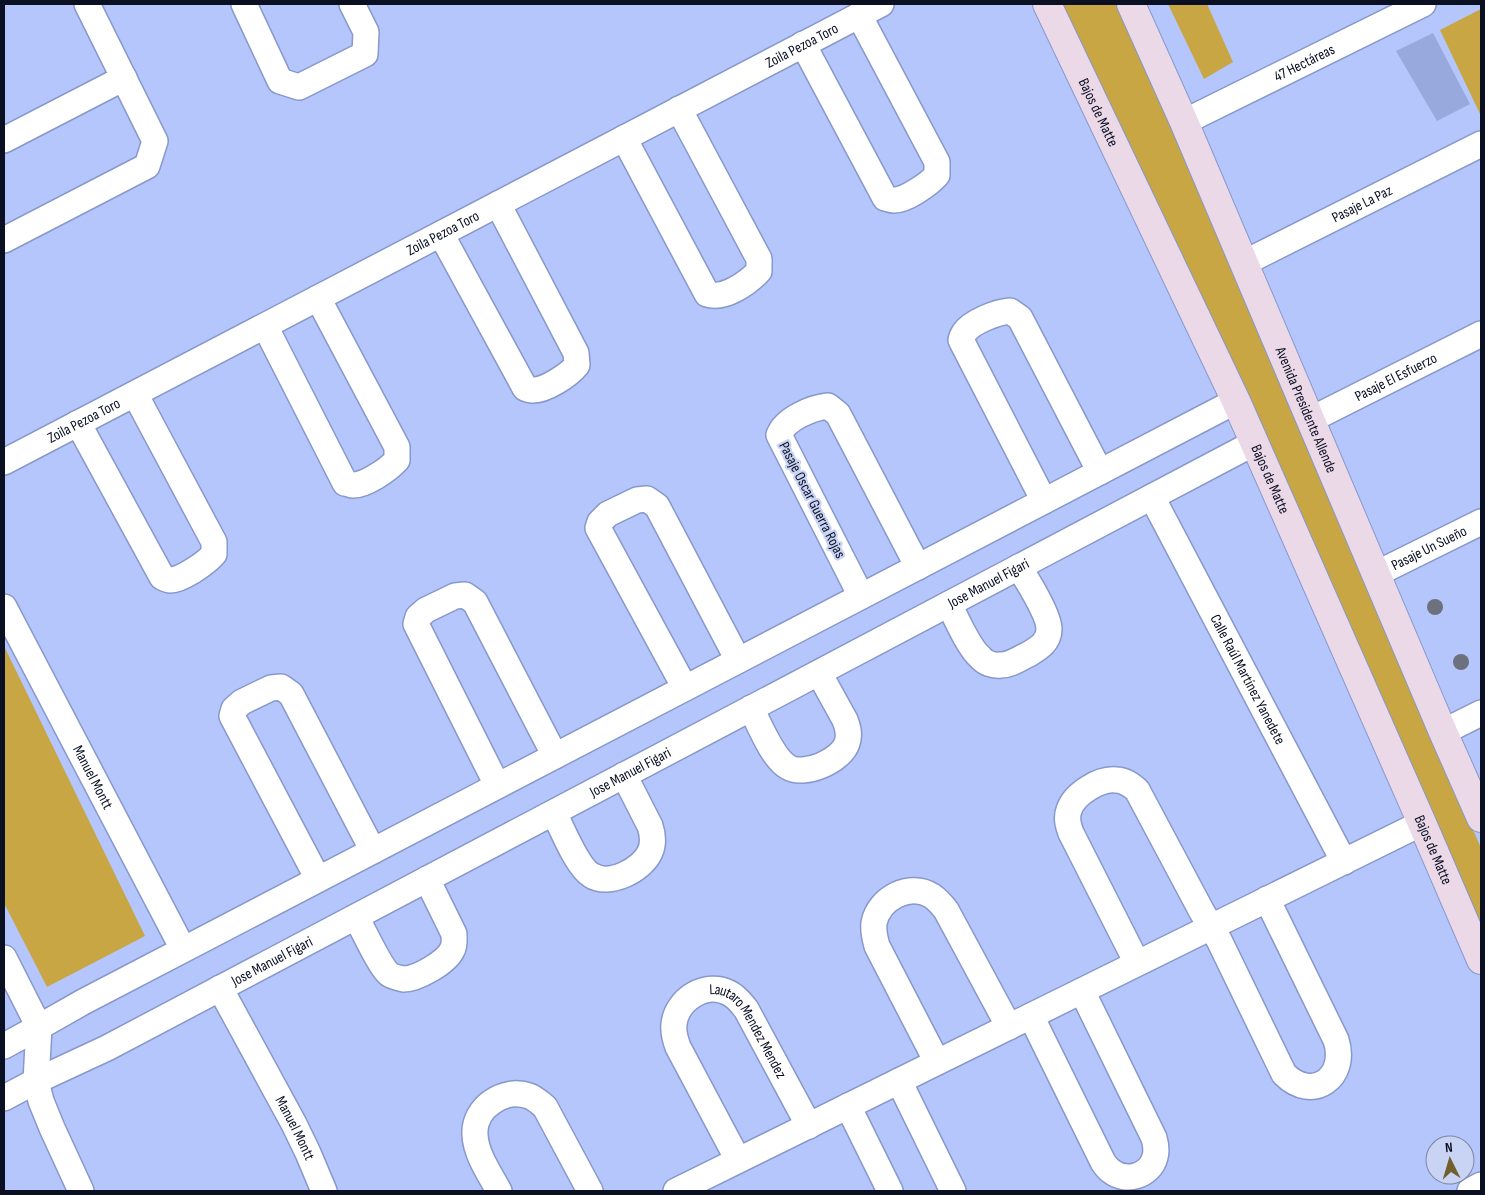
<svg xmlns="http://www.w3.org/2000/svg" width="1485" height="1195" font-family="'Sofia Sans Condensed',sans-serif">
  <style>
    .green { fill: #c7a643 }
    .building { fill: #98a9dd }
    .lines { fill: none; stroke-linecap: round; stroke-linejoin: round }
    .street-casing { stroke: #8798cb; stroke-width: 28 }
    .secondary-casing { stroke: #8798cb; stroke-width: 30 }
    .street { stroke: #fff; stroke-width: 25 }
    .secondary { stroke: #ebd9e8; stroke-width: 28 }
    .tree { fill: #6d717e }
    .labels { text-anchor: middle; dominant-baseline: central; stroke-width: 4.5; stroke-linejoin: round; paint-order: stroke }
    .street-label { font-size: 15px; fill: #0a0f22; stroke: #c9d4f5 }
  </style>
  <rect width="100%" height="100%" fill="#b4c6fc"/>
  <g class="green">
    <polygon points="1062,4 1117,4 1191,167 1435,742 1481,848 1481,929"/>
    <polygon points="1168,4 1207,4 1233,62 1204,79"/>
    <polygon points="1481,9 1481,116 1440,30"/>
    <polygon points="4,646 145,936 47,987 4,903"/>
  </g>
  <polygon class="building" points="1433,33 1470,104 1437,121 1396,51"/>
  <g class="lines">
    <g class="street-casing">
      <g id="street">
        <polyline points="244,4 280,81 299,87 365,54 366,32 352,4"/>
        <path d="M 803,44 L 885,198 C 886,198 892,200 893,200 C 905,201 929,184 937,175 L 937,162 L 859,15"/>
        <path id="s1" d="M 1184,122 L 1423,4"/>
        <path d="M 624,138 L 707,294 C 724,300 748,283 759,271 L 759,259 L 679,109"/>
        <polyline points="4,140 124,78"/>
        <path d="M 441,234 L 525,388 C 526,389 531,390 532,390 C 545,391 569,375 577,365 L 576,353 L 498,204"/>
        <polyline points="4,240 147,166 155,141 87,4"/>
        <path id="s2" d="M 1244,263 L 1481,144"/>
        <path d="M 265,326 L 345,483 C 346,483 351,485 352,485 C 365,486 389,469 397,460 L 397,447 L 318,298"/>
        <path id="s3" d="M 1310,420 L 1481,334"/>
        <path d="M 78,423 L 162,577 C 164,578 168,580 170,580 C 182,580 206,563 214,554 L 214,542 L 135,394"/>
        <path id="s4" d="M 4,462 L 881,4"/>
        <path id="s5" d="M 1152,497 L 1344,862"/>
        <path d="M 1044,501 L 961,340 C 961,339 963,334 964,333 C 971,322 997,312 1010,311 L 1020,318 L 1100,472"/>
        <path id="s6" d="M 1376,574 L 1481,522"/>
        <path d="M 861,596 L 779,435 C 785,419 811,408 828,406 L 838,414 L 918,567"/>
        <path d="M 949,604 C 956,618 969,648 980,657 C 985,663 993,666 1001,665 C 1011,665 1020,658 1029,654 C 1039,648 1049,642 1049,629 C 1049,615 1027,580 1019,567"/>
        <path id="s7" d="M 4,607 L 183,949"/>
        <polyline points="685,688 598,528 600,522 608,514 637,500 647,499 657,506 738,660"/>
        <path d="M 751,708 C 759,724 773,759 788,767 C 804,777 841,761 847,743 C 850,735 848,728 845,720 L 819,673"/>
        <polyline points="1443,732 1481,713"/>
        <polyline points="497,785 416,624 418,617 426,610 455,596 465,595 475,602 555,756"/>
        <path d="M 554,813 C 562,828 577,867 591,875 C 609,887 642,870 650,852 C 654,843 653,835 650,826 L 624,775"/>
        <polyline points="318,879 232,716 234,709 242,702 271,688 281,687 291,694 373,851"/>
        <path d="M 356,917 C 363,929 380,967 389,974 C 393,977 399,978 404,979 C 417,979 447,962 452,950 C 455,945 454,940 454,934 L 427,879"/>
        <polyline points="4,958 39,1027"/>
        <path d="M 1137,963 L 1071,833 C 1068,825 1066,818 1069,810 C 1074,794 1100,778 1116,780 C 1125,780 1131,785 1137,790 L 1202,912 L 1219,940 L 1284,1074 C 1313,1103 1348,1077 1336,1040 L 1267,899"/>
        <path id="s8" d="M 220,988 L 294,1124 L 308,1153 L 324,1191"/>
        <path d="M 1031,1016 L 1103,1162 C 1105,1165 1108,1169 1111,1171 C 1126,1183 1150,1176 1155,1157 C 1157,1150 1156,1145 1154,1138 L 1082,991"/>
        <polyline points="39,1027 36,1081 41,1101 52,1128 81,1191"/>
        <polyline points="4,1046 39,1027 83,1002 1236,401"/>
        <path d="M 937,1062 L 877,946 C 875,939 873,931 874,923 C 879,898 910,882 932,896 C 938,900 942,905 946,910 L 1009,1027"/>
        <polyline points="899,1081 953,1191"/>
        <path id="s9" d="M 4,1098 L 36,1081 L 107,1048 L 1254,443"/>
        <polyline points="848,1106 890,1191"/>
        <path id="s10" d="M 738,1160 L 678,1047 C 675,1039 673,1032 674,1024 C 677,999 706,981 729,993 C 737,997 741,1003 746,1009 L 809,1126"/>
        <path d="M 499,1191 C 490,1174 476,1155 475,1135 C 473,1108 504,1087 529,1096 C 535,1098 540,1103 545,1107 L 590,1191"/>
        <polyline points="676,1191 1422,823"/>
        <polyline points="1470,1191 1481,1185"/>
      </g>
    </g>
    <g class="secondary-casing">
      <g id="secondary">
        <path id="s11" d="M 1047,4 L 1236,401 L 1422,823 L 1481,960"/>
        <path id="s12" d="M 1131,4 L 1184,122 L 1443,732 L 1481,818"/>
      </g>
    </g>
    <use href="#street" class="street"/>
    <use href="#secondary" class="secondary"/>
  </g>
  <g class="tree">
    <circle cx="1435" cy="607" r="8"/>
    <circle cx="1461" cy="662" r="8"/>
  </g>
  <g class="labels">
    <g class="street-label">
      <text stroke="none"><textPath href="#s4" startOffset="900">Zoila Pezoa Toro</textPath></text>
      <text stroke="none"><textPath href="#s1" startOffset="134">47 Hectáreas</textPath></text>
      <text stroke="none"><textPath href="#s11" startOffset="120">Bajos de Matte</textPath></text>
      <text stroke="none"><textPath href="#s2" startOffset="132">Pasaje La Paz</textPath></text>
      <text stroke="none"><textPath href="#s4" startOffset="495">Zoila Pezoa Toro</textPath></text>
      <text stroke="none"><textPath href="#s3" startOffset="96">Pasaje El Esfuerzo</textPath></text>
      <text stroke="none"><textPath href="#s12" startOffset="442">Avenida Presidente Allende</textPath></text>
      <text stroke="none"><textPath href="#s4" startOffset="90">Zoila Pezoa Toro</textPath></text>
      <text stroke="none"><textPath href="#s11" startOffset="525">Bajos de Matte</textPath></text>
      <text transform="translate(812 500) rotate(63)">Pasaje Oscar Guerra Rojas</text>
      <text stroke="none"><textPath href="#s6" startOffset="59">Pasaje Un Sueño</textPath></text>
      <text stroke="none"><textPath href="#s9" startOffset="1111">Jose Manuel Figari</textPath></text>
      <text stroke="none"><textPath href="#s5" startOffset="206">Calle Raúl Martínez Yanedete</textPath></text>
      <text stroke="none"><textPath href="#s9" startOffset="706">Jose Manuel Figari</textPath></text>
      <text stroke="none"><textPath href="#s7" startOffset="192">Manuel Montt</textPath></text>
      <text stroke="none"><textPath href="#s11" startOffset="930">Bajos de Matte</textPath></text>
      <text stroke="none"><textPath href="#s9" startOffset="301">Jose Manuel Figari</textPath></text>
      <text stroke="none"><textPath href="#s10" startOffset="265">Lautaro Mendez Mendez</textPath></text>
      <text stroke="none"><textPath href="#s8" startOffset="159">Manuel Montt</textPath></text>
    </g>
  </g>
  <rect width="1485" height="1195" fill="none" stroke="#0a0f22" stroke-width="10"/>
  <g transform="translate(1450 1160) rotate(355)"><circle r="24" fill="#c9d4f5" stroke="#7d85a1"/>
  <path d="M0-4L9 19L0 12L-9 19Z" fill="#715f2d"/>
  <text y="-8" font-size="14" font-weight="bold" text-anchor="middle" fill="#0a0f22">N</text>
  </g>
</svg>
